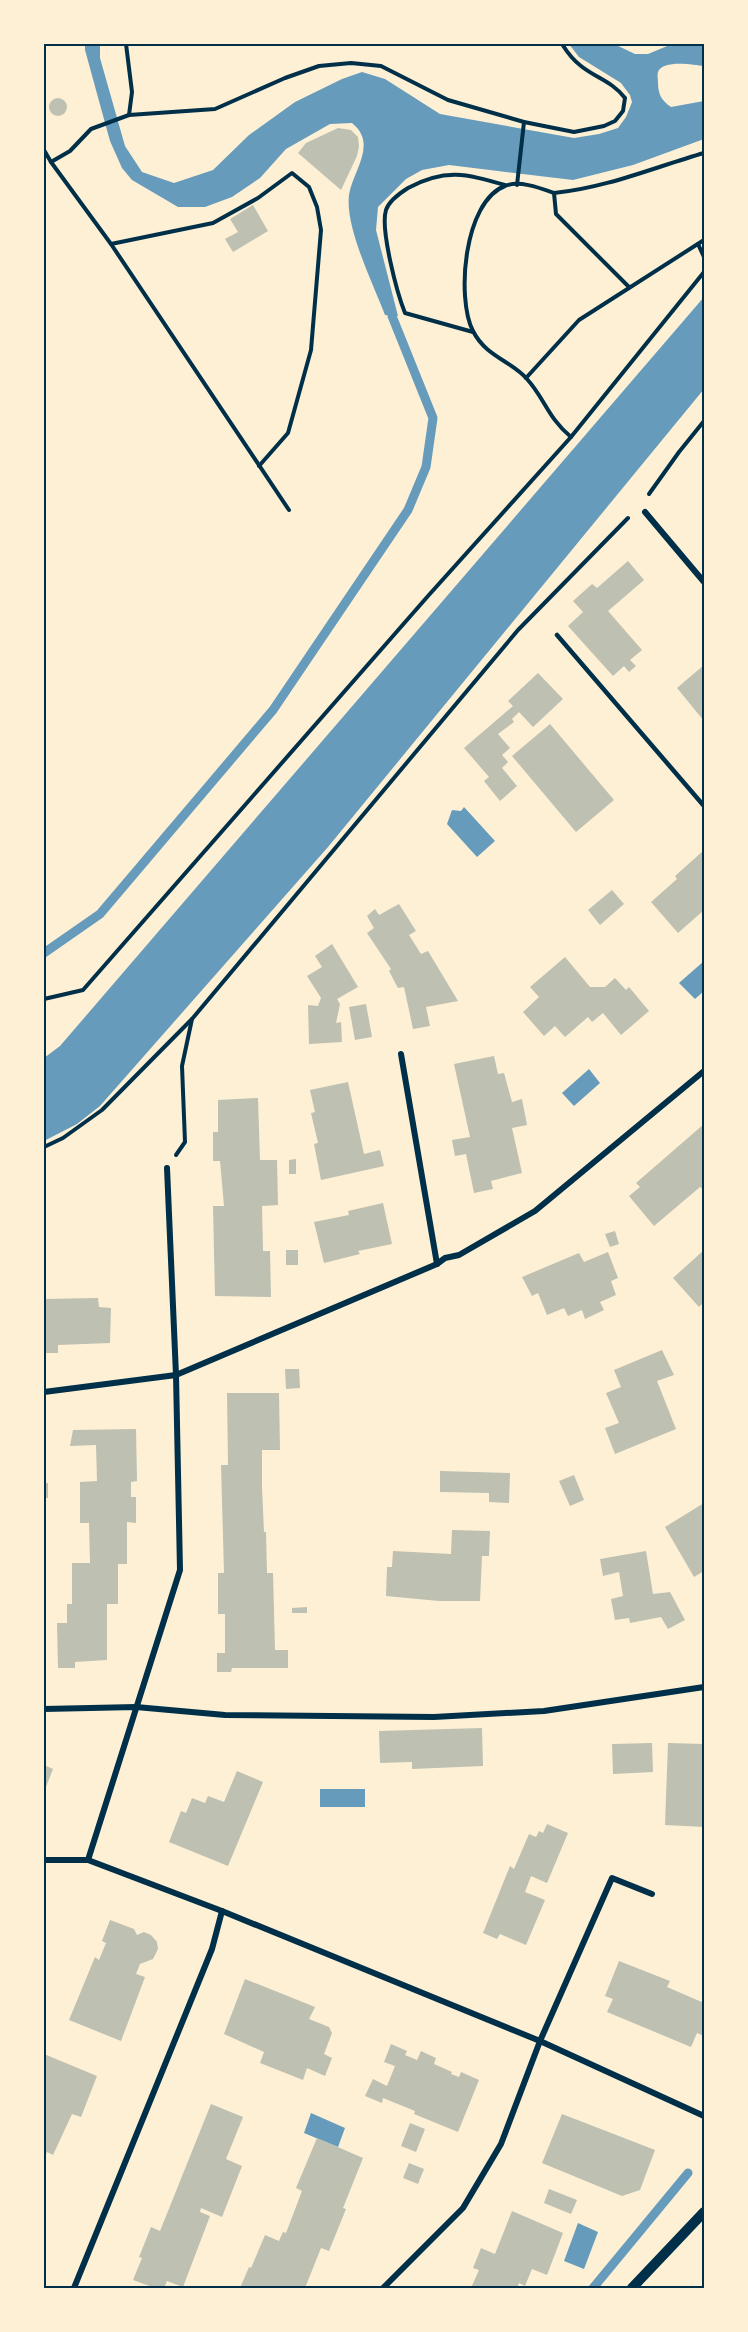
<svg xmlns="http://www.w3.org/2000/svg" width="748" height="2332" font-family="Barlow,sans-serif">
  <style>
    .water { fill: #669bbc }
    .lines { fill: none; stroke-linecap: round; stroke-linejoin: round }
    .stream { stroke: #669bbc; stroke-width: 9 }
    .building { fill: #bec0b2 }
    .path { stroke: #003049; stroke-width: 4 }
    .service { stroke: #003049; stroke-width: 4.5 }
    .minor { stroke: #003049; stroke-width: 6 }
    .tertiary { stroke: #003049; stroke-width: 10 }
    .neatline { fill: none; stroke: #003049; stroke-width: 2 }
  </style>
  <rect width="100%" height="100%" fill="#fdf0d5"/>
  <g class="water">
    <path d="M 85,44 L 100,44 L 100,58 L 125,146 L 142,172 L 174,183 L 213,170 L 249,135 L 295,102 L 342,79 L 362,72 L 385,79 L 440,114 L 574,138 L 599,134 L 618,128 L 626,117 L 632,102 L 630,95 L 621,83 L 579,57 L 569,44 L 614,44 L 635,54 L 648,54 L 672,44 L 704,44 L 704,66 C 694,65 663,59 658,72 C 657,76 658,79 658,82 C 658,94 661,100 671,107 L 704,101 L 704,139 L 633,165 L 573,180 L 449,165 L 422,170 L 406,179 L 378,207 L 376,230 L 398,316 L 385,315 C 373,283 345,228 349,195 C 353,170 378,144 352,123 L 330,124 L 286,149 L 260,178 L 232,197 L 205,207 L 178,207 L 132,180 L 122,168 L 110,141 L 85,50 Z"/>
    <polygon points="704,297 704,389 328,847 100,1106 77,1124 44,1141 44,1058 60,1046"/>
    <polygon points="464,807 495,841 477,857 447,824 452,810 461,811"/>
    <polygon points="704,961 704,991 695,999 679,983"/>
    <polygon points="589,1069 600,1083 574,1106 562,1093"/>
    <rect x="320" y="1789" width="45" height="18"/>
    <polygon points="311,2113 345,2128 338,2147 304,2133"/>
    <polygon points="578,2223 598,2232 584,2269 564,2261"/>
  </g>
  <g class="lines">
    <g class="stream">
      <polyline points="44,953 100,914 273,710 408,510 426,467 433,418 392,316"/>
      <polyline points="593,2288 688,2173"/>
    </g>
  </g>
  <g class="building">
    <circle cx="58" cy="107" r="9"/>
    <polygon points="338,128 351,130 358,137 359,146 357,156 341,190 298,153 306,143"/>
    <polygon points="253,205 268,231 233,252 225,239 238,232 230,219"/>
    <polygon points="628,561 644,580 608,611 642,650 630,660 636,666 629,672 624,666 613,676 568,626 583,612 573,601 592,584 597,588"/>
    <polygon points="704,665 704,721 677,688"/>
    <polygon points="538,673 563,699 533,727 519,712 512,719 514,722 498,734 510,748 502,755 508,762 502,768 517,786 500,801 484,781 489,777 464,748 513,706 508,701"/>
    <polygon points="550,724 614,800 576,832 512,756"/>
    <polygon points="703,851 704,910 678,933 651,902 677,879 675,876"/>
    <polygon points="612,890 624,904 600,925 588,910"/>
    <polygon points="399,904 416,931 409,935 421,954 428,951 458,1001 426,1007 430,1026 413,1029 404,987 398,988 389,971 391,969 367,933 374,928 367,916 375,909 379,915"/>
    <polygon points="332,944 358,987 337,999 340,1004 336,1023 341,1022 342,1042 309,1044 308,1005 318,1006 321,998 307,976 322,967 315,956"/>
    <polygon points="565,957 590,987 605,987 615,978 626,990 629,987 649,1011 621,1035 603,1013 592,1022 588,1017 565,1037 555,1026 544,1036 523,1012 539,997 530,987"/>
    <polygon points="366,1004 372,1037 355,1040 349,1007"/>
    <polygon points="494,1056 498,1074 504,1073 512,1102 522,1099 527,1125 512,1128 522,1173 491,1181 493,1189 474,1193 466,1154 455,1156 452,1140 470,1137 454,1064"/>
    <polygon points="348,1082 364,1154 380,1150 384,1166 321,1180 314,1144 318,1143 311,1113 315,1112 310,1090"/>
    <polygon points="258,1098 260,1160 277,1160 278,1205 262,1206 263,1251 270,1251 271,1297 215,1296 213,1206 224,1206 220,1161 213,1161 213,1132 218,1132 218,1100"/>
    <polygon points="704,1124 704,1190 700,1187 654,1226 629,1196 640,1187 636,1183"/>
    <polygon points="296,1159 296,1174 289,1174 289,1160"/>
    <polygon points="383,1203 392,1244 358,1251 360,1254 324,1263 314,1222 349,1215 348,1211"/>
    <polygon points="615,1231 619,1244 610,1247 605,1234"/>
    <rect x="286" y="1250" width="12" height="15"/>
    <polygon points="704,1250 704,1302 699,1307 673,1278"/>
    <polygon points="608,1252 618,1278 611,1281 616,1295 600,1302 604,1310 585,1319 582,1310 568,1316 564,1308 547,1315 538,1293 532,1296 522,1277 579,1253 584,1262"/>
    <polygon points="98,1298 99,1307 111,1308 110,1343 58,1345 58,1353 44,1353 44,1299"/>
    <polygon points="662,1350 674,1375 657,1381 676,1429 615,1454 605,1428 619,1423 606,1393 621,1387 614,1370"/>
    <polygon points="285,1369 299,1369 300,1388 286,1389"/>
    <polygon points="227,1393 279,1393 280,1450 262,1450 262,1487 264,1532 266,1532 267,1573 273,1573 275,1650 288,1650 288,1668 232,1668 231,1672 217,1672 217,1653 225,1653 225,1614 218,1614 218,1573 224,1573 221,1465 228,1465"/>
    <polygon points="136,1429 137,1481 131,1482 131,1497 136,1497 136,1523 127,1522 127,1564 118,1564 118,1604 107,1604 107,1660 75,1662 75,1668 58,1668 57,1623 67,1623 67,1604 72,1604 72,1563 90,1563 89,1523 80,1523 80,1482 97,1481 96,1445 70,1446 73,1430"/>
    <polygon points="440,1471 510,1473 509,1503 489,1502 489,1493 440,1492"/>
    <polygon points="574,1475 584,1500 570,1506 559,1481"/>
    <rect x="44" y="1483" width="4" height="15"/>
    <polygon points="704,1503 704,1571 694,1577 665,1527"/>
    <polygon points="452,1530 490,1531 489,1556 482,1556 480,1601 439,1601 386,1596 387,1567 392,1567 393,1551 451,1554"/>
    <polygon points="646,1551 653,1594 670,1592 685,1620 668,1629 661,1617 630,1623 629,1618 615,1620 611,1599 623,1596 619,1572 603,1576 600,1559"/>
    <polygon points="307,1607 307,1613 292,1613 292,1608"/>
    <polygon points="482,1728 483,1766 412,1769 412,1762 380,1763 379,1731"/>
    <polygon points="652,1743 653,1772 613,1774 612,1744"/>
    <polygon points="668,1743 704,1744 704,1827 665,1825"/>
    <polygon points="44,1765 53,1769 44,1792"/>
    <polygon points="237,1771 263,1782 228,1866 169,1842 181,1811 186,1813 192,1798 205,1803 208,1796 224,1802"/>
    <polygon points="547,1824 568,1833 547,1883 531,1876 525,1892 545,1900 526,1945 500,1934 497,1939 483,1933 510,1866 514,1869 529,1834 536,1837 539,1831 543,1833"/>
    <polygon points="110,1920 134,1929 137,1935 144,1932 151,1935 157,1942 158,1949 153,1959 140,1964 136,1974 145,1977 121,2041 69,2020 95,1957 99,1960 106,1943 102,1941"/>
    <polygon points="619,1961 670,1981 667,1987 704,2003 704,2036 697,2033 691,2047 607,2012 613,1999 605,1996"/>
    <polygon points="245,1979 315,2007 309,2019 329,2027 332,2033 324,2054 332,2058 325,2076 307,2068 303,2080 260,2063 264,2052 224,2034"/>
    <polygon points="391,2044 407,2051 405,2055 417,2060 421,2051 436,2058 434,2064 452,2072 451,2074 459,2077 461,2072 479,2080 458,2132 414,2114 415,2111 383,2098 382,2103 365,2096 373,2079 387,2086 395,2066 384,2062"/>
    <polygon points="44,2054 97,2076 81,2117 72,2114 53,2155 47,2152 44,2159"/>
    <polygon points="211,2104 243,2117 226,2159 242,2166 222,2217 201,2208 200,2212 210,2216 183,2287 167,2281 164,2288 155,2288 133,2280 142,2258 139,2257 151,2227 160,2231"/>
    <polygon points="562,2114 655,2150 640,2190 622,2196 542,2163"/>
    <polygon points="410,2123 425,2129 416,2152 401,2146"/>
    <polygon points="317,2138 363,2158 343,2208 346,2209 329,2251 321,2248 305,2288 296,2286 295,2288 240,2288 249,2267 251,2268 265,2235 279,2241 283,2232 286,2233 302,2191 296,2188"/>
    <polygon points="409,2163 424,2169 418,2184 403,2178"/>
    <polygon points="549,2189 577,2200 571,2214 544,2203"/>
    <polygon points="512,2211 563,2233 547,2275 532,2269 525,2286 519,2283 517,2288 471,2288 479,2270 473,2268 481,2248 495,2254"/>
  </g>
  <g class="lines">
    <g class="path">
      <polyline points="126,44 132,92 129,115"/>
      <polyline points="44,150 51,162"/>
      <polyline points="517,185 524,122"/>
      <path d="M 554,193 C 606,188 655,167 704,153"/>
      <polyline points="111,244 289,510"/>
      <polyline points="698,244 704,257"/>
      <path d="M 473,332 L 405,313 C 397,293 380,229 386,210 C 389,201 400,193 408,188 C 446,168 466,174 505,185"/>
      <polyline points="526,378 579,320 704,240"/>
      <path d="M 571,437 C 548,418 545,399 527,379 C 512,361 486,357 473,331 C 456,298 464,201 505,186 C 519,180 540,188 554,193 L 556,214 L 629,287"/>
      <path d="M 259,466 L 288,433 L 311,350 L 321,230 L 317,207 L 309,187 L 292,173 L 258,198 L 213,223 L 111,244 L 51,162 L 70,151 L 91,129 L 129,115 L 215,109 L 285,78 L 319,66 L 351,63 L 381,66 L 448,100 L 524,122 L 574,132 L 604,126 L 615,121 L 623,111 L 625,98 C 613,82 596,78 581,66 C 573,60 567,52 562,44"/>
      <polyline points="649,494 679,452 704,421"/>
      <polyline points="44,999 83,990 428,596 571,437 704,272"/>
      <polyline points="44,1147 63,1138 102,1110 192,1019 518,630 628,518"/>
      <polyline points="176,1155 185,1142 182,1066 192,1019"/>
    </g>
    <polyline class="service" points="557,635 704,806"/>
    <g class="minor">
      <polyline points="645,512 704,582"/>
      <polyline points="401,1054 437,1264"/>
      <polyline points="44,1392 176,1375 437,1264 445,1258 459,1255 535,1211 704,1071"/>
      <polyline points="44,1709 136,1707 225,1715 434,1717 544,1711 704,1687"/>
      <polyline points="44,1860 88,1860 222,1911 540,2041 704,2116"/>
      <polyline points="88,1860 180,1570 176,1375 167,1168"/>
      <polyline points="74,2288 212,1949 222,1911"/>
      <polyline points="383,2288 463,2208 501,2144 540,2041 612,1878 652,1894"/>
    </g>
    <polyline class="tertiary" points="632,2288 704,2212"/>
  </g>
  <rect width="748" height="2332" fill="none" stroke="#fdf0d5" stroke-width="90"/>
  <rect x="45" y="45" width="658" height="2242" class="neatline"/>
</svg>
